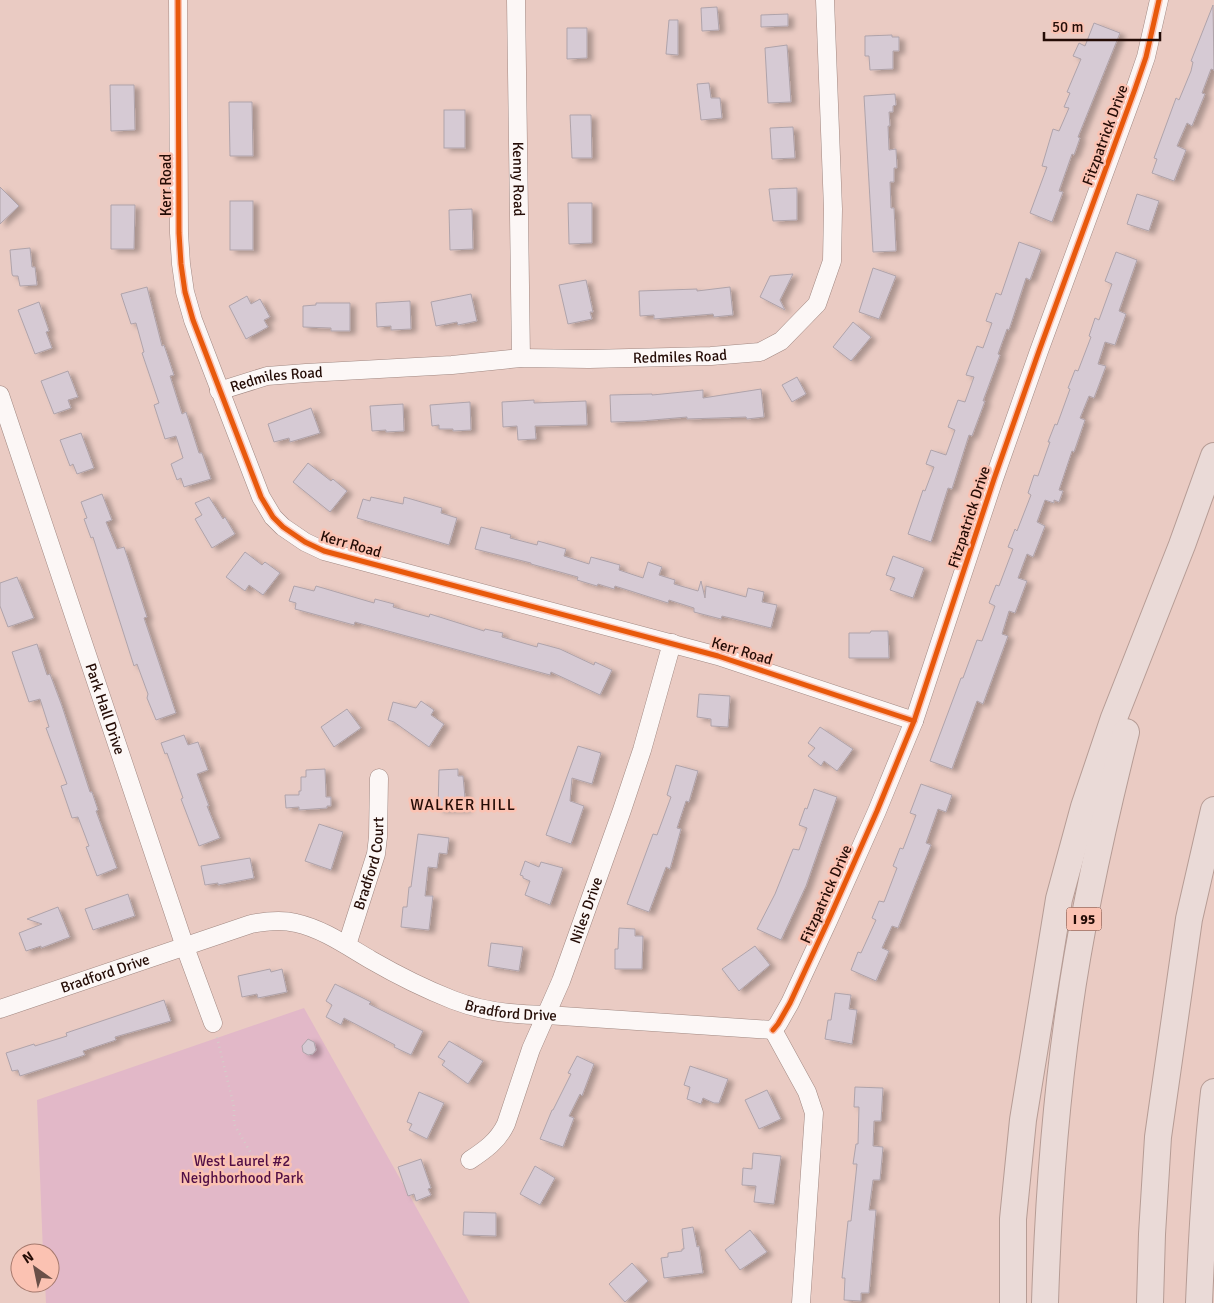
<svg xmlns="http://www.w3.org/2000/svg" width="1214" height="1303" font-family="Signika,sans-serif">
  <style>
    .green { fill: #e2b8c8 }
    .building { fill: #d6cad4; stroke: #afa3aa; filter: url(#shadow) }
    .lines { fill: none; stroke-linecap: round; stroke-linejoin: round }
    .minor-casing { stroke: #a18882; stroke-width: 19 }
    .highway-casing { stroke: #b69c95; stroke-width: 28 }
    .path { stroke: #d6ccc9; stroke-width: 2.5; stroke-dasharray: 1 4; stroke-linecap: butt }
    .minor { stroke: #fcf7f6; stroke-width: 18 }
    .highway { stroke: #eadad7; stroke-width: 26 }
    .cycleway-casing { stroke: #fbc2b2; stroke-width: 8 }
    .cycleway { stroke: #e8590c; stroke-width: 5 }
    .labels { text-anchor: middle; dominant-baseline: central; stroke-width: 5; stroke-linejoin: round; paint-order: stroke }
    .shield { fill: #fbc2b2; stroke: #64433a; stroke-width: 1 }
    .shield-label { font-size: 14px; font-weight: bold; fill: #240c06 }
    .street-label { font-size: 15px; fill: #240c06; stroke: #fbc2b2 }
    .park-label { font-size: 15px; fill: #510f46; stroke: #fbc2b2 }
    .neighbourhood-label { font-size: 16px; letter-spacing: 1px; fill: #240c06; stroke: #fbc2b2 }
  </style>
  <defs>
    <filter id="shadow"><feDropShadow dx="5.5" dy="3" stdDeviation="2.5" flood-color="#0004"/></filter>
  </defs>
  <rect width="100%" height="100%" fill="#eacbc3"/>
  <polygon class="green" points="304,1008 470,1303 46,1303 45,1283 50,1283 50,1253 43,1253 37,1100"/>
  <g class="building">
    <polygon points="1213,5 1214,70 1211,69 1202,93 1205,94 1192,126 1187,123 1177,146 1186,150 1174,181 1152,173 1157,159 1154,158 1176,98 1179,100 1191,71 1193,62 1191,61"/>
    <polygon points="717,7 719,30 702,31 701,8"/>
    <polygon points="788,14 788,26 761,27 761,15"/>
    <polygon points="669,20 678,20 678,55 666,54"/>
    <polygon points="1094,23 1120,33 1078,137 1080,138 1074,155 1072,154 1059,191 1063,192 1052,222 1030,213 1047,167 1042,166 1053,129 1059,131 1069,108 1064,107 1070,93 1067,92 1081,59 1073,56 1079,43 1085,46"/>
    <polygon points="567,28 587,28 587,58 567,59"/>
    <polygon points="892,35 892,37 899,37 899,51 893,51 893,69 870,70 869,56 865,56 865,36"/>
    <polygon points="787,45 791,102 768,103 765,48"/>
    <polygon points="709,83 711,98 720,98 722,118 701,120 697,84"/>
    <polygon points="110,85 134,85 135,130 111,131"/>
    <polygon points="895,94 896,105 893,106 893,112 889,112 890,126 888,126 889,150 896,149 897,168 894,168 894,182 890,182 891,208 894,208 896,251 873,252 864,96"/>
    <polygon points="229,102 252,102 253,156 230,156"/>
    <rect x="444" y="110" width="21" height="38"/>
    <polygon points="570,115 591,115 592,158 572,158"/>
    <polygon points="793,127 795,158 772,159 770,128"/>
    <polygon points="0,187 19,206 0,224"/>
    <polygon points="797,188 797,220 773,221 769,189"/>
    <polygon points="1137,194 1159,201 1149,231 1127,224"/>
    <rect x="230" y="201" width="23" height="49"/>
    <polygon points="568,203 592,203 592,243 569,244"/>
    <polygon points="111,205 135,205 134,249 111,249"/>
    <polygon points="472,209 473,249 450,250 449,210"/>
    <polygon points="1019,242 1041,250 1030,280 1026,278 1009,330 1007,329 998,354 1000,355 983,401 985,401 972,436 969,435 952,489 948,488 931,542 908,534 923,490 925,491 934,467 926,464 931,450 946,455 955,430 948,427 958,400 965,402 974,377 966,375 977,346 983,348 992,323 986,321 996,293 1001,295"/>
    <polygon points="30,248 32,267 35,267 37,285 20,286 18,276 13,276 12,274 10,250"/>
    <polygon points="1116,252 1137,260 1119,311 1126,314 1115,345 1105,342 1098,364 1106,366 1094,398 1089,396 1080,418 1085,420 1074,452 1072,451 1059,490 1063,491 1059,502 1054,500 1054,503 1045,500 1037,522 1045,526 1033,557 1027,554 1018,578 1027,581 1015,613 1009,611 1002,634 1008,636 983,704 977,701 952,769 930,761 961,678 963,678 977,640 982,641 995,606 989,603 996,585 999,586 1013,549 1008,547 1015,529 1017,531 1031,495 1028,493 1034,475 1038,476 1050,442 1048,442 1055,424 1057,425 1070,389 1068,388 1075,370 1078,371 1091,337 1089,336 1095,318 1099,320 1112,284 1105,281"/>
    <polygon points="873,268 896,276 879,319 859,312"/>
    <polygon points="793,274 780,300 785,310 760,297 770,276"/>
    <polygon points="586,280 593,312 590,312 592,319 568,324 559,285"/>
    <polygon points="147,287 162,346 164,345 174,375 170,376 182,414 186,412 199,453 202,453 211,479 184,487 181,478 177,480 171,464 183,458 176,436 165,439 154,405 159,403 142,353 144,352 136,323 131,324 121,294"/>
    <polygon points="730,287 733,315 714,317 713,314 654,319 654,315 640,316 639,291 697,289 697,291"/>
    <polygon points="471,294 477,321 458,325 457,322 436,326 431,302"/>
    <polygon points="247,296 251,304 260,299 270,317 264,320 268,327 246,339 229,306"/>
    <polygon points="410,301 411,329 391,330 391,326 377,327 376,303"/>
    <polygon points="39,302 49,331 46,332 52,348 35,354 18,310"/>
    <polygon points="316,303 350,303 350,331 331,331 331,328 303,327 303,306 316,305"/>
    <polygon points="853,322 871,337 851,361 833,347"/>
    <polygon points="68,371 78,397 68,400 71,408 54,414 41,381"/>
    <polygon points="797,377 806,394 792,402 782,385"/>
    <polygon points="761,389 764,417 747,419 746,417 687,419 687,417 641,421 611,422 610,395 652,394 652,395 703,390 703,398"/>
    <polygon points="534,400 534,403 586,401 587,425 535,426 536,439 518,440 517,426 503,427 502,402"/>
    <polygon points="470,402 471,430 453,431 453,429 439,429 439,425 432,426 430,405"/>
    <polygon points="403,404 404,431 386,432 386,430 372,431 370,406"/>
    <polygon points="311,408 320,433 290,442 289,438 274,442 268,424"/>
    <polygon points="81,433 94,468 77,474 73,464 70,466 60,440"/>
    <polygon points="308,463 331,481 333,479 347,491 330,512 293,482"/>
    <polygon points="102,494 112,520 106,522 117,549 124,547 147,617 144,618 176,713 156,720 147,698 148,694 137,664 134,666 93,537 91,538 84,519 87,518 81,502"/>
    <polygon points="209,497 223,519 225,517 235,534 212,548 195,519 202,515 195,503"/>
    <polygon points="371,497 403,504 404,497 442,508 441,513 457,518 449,545 357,518 363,499 370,501"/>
    <polygon points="481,527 511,535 510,538 537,545 538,541 566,549 564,556 589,564 591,557 620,565 619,570 643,578 648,562 662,567 659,575 675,580 674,584 698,591 701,581 705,598 706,586 746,597 748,588 764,592 762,602 777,605 771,628 722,616 721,619 694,612 694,608 669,600 668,603 615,586 614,589 598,584 597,586 577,580 578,577 531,564 531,563 475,549"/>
    <polygon points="245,552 262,565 265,562 280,573 263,595 249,585 245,591 226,577"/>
    <polygon points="893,556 924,568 913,598 890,590 895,578 886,575"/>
    <polygon points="17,577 34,618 8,627 0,606 0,583"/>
    <polygon points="294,586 314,591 316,586 374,603 375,599 394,604 393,607 429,617 430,614 484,631 485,629 503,633 502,637 537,647 538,643 560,649 594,665 595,662 612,670 600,695 551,672 550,675 355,622 354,625 295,609 296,603 289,601"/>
    <polygon points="871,631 888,631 889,658 849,658 849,633 870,633"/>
    <polygon points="37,644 47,675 50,674 62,706 90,792 92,792 98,810 96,811 117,868 97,876 86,847 89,846 78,817 72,818 61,786 67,784 46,728 49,727 40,699 29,702 12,652"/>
    <polygon points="699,694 730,696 728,727 711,726 711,719 697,717"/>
    <polygon points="421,701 434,710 431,715 444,724 429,747 394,722 388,720 393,702 416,708"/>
    <polygon points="347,709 361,728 334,747 321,727"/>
    <polygon points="820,727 853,749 837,771 824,761 821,766 808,756 815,748 808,743"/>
    <polygon points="184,735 188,745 198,742 208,770 197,774 209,806 207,806 220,838 199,846 181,799 183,798 167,753 165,754 161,743"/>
    <polygon points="578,746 601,753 592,784 572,778 570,801 584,806 571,844 546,835"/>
    <polygon points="676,765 698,771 689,802 686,801 677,828 681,829 670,869 666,867 649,912 627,904 653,834 657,835 671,797 667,795"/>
    <polygon points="325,769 326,797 331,797 331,806 327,806 327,808 299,810 299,807 286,808 285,795 299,795 299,791 301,791 301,777 306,777 306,770"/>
    <polygon points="458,769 458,776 463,776 466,809 438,809 439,770"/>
    <polygon points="921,784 952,795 946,812 938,809 926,843 931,845 898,928 892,926 882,948 889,951 876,981 851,970 858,952 861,953 876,920 872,918 879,901 884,902 897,868 893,866 900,848 903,849 916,815 910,813"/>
    <polygon points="814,789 837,797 806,886 781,940 757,929 775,894 793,849 799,850 807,828 799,825 805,808 807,809"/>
    <polygon points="319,824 343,832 331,870 305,861"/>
    <polygon points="418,834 449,838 447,854 439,853 437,868 428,867 425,896 433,896 429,930 401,927 403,907 407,907 409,887 411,887"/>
    <polygon points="250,858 254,878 218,885 218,883 205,885 201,866"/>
    <polygon points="525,861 539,867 541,862 563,868 550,905 525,895 530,881 523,878 523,876 520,875"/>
    <polygon points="128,894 135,916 93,930 85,909"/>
    <polygon points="58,907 70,937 41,948 41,946 26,951 19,933 42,924 27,919"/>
    <polygon points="619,928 635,929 635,936 643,936 642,969 615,969 615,949 618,949"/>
    <polygon points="491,943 523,947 519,971 488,966"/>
    <polygon points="755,946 770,965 739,991 722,969"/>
    <polygon points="270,969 271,972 282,969 287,992 258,998 257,994 242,997 238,976"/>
    <polygon points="335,984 371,1002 369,1004 423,1031 411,1055 394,1047 395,1045 344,1018 341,1025 326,1017 332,1005 326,1001"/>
    <polygon points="835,993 851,995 849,1009 857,1010 852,1044 825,1039 828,1020 831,1020"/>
    <polygon points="164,1000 171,1021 115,1037 116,1040 83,1051 85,1055 20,1076 18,1070 12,1071 6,1053 34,1044 35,1046 67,1036 66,1033"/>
    <polygon points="308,1039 314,1042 316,1050 313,1054 308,1055 303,1052 302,1046"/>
    <polygon points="449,1041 483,1061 468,1084 442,1065 445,1061 438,1057"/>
    <polygon points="577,1056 594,1064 582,1096 580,1094 569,1116 574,1118 563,1147 540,1139 552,1110 553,1110 571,1074 568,1073"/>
    <polygon points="690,1066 728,1079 719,1103 714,1103 703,1098 701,1104 687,1099 690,1087 684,1085"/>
    <polygon points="855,1087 883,1088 881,1121 874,1121 873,1146 883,1147 880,1180 873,1180 869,1210 876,1210 869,1293 861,1293 861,1301 844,1300 845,1278 842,1278 848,1221 851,1221 857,1164 853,1164 856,1144 858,1144 859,1107 854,1107"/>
    <polygon points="767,1090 781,1119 759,1129 745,1100"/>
    <polygon points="419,1092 444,1103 427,1139 409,1130 412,1124 407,1122"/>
    <polygon points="753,1153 781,1156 774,1204 754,1202 756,1186 742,1185 743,1168 752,1169"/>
    <polygon points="421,1159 431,1188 428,1189 431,1195 416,1201 414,1194 408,1196 398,1167"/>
    <polygon points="535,1166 555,1178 540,1205 520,1194"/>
    <polygon points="464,1212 496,1213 496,1236 463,1235"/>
    <polygon points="693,1227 697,1247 699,1246 703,1273 664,1278 661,1258 668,1257 668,1253 682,1251 682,1249 684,1249 682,1229"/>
    <polygon points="750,1230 767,1252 740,1270 725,1250"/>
    <polygon points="632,1263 648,1281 625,1302 609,1284"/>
  </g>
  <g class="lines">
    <g class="minor-casing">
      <g id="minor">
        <polyline points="178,0 179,233 181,264 185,292 193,320 261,497 273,517 283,527 305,542 324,551 718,656 914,721"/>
        <path id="s1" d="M 516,0 L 521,358"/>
        <path id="s2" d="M 219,391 L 267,376 L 306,373 L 452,365 L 521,358 L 589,359 L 711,356 L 760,352 L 781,341 L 817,304 L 832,261 L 833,209 L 825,0"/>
        <path id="s3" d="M 0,395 L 185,947 L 213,1023"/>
        <path id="s4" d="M 347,945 L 376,854 L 378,837 L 379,778"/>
        <path id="s5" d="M 0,1009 L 251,924 C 266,921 281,919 296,923 C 323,929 347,946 371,960 C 397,975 425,989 453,1000 C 484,1012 514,1015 547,1015 L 773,1030"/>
        <polyline points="773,1030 778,1024 790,1003 829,919 877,811 914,721 994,479 1039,351 1135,89 1146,57 1159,0"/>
        <polyline points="773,1030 807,1092 814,1113 801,1303"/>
        <path id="s6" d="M 470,1160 C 485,1150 498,1141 506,1124 L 531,1049 L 561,981 L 622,810 L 642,750 L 672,643"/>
      </g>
    </g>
    <g class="highway-casing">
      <g id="highway">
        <polyline points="1013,1303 1013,1219 1023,1120 1059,899 1084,807 1114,718 1182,545 1214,456"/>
        <path d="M 1045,1303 C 1048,1205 1055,1107 1069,1010 C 1082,916 1103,824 1126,732"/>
        <polyline points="1150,1303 1152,1234 1158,1137 1189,919 1214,810"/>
        <path d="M 1199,1303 C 1202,1232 1206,1162 1214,1092"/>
      </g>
    </g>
    <polyline class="path" points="217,1037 234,1107 234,1124 255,1160"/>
    <use href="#minor" class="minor"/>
    <use href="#highway" class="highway"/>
    <g class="cycleway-casing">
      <g id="cycleway">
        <polyline points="178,0 179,233 181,264 185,292 193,320 261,497 273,517 283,527 305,542 324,551 718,656 914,721"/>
        <polyline points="773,1030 778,1024 790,1003 829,919 877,811 914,721 994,479 1039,351 1135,89 1146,57 1159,0"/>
      </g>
    </g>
    <use href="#cycleway" class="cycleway"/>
  </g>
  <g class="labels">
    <rect class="shield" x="1066.5" y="907.5" width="35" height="23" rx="4"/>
    <g class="shield-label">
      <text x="1084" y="919">I 95</text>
    </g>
    <g class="street-label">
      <text transform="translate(1105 135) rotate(-70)">Fitzpatrick Drive</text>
      <text stroke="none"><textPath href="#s1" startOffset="179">Kenny Road</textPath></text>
      <text transform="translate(166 185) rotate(-90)">Kerr Road</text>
      <text stroke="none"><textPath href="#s2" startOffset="464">Redmiles Road</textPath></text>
      <text stroke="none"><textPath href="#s2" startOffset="59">Redmiles Road</textPath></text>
      <text transform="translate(969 517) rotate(-72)">Fitzpatrick Drive</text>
      <text transform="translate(351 544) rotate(16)">Kerr Road</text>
      <text transform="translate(742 651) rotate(17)">Kerr Road</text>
      <text stroke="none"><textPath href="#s3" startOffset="331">Park Hall Drive</textPath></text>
      <text stroke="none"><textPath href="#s4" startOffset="85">Bradford Court</textPath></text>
      <text transform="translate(826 894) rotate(-66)">Fitzpatrick Drive</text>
      <text stroke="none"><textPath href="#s6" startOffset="280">Niles Drive</textPath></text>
      <text stroke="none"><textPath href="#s5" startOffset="111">Bradford Drive</textPath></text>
      <text stroke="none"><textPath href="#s5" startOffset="545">Bradford Drive</textPath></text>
    </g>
    <g class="park-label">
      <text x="242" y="1161">West Laurel #2<tspan x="242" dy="17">Neighborhood Park</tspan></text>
    </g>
    <g class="neighbourhood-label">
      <text x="463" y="805">WALKER HILL</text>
    </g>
  </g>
  <g transform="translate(35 1268) rotate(327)"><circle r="24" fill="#fbc2b2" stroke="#a5796d"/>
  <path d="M0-4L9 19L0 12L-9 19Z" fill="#694f48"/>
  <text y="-8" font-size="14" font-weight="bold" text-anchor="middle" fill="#240c06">N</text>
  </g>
  <path d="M1044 32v8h116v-8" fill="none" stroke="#240c06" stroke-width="2.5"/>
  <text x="1052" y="32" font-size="15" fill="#240c06" stroke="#fbc2b2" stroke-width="4" paint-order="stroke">50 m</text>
</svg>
